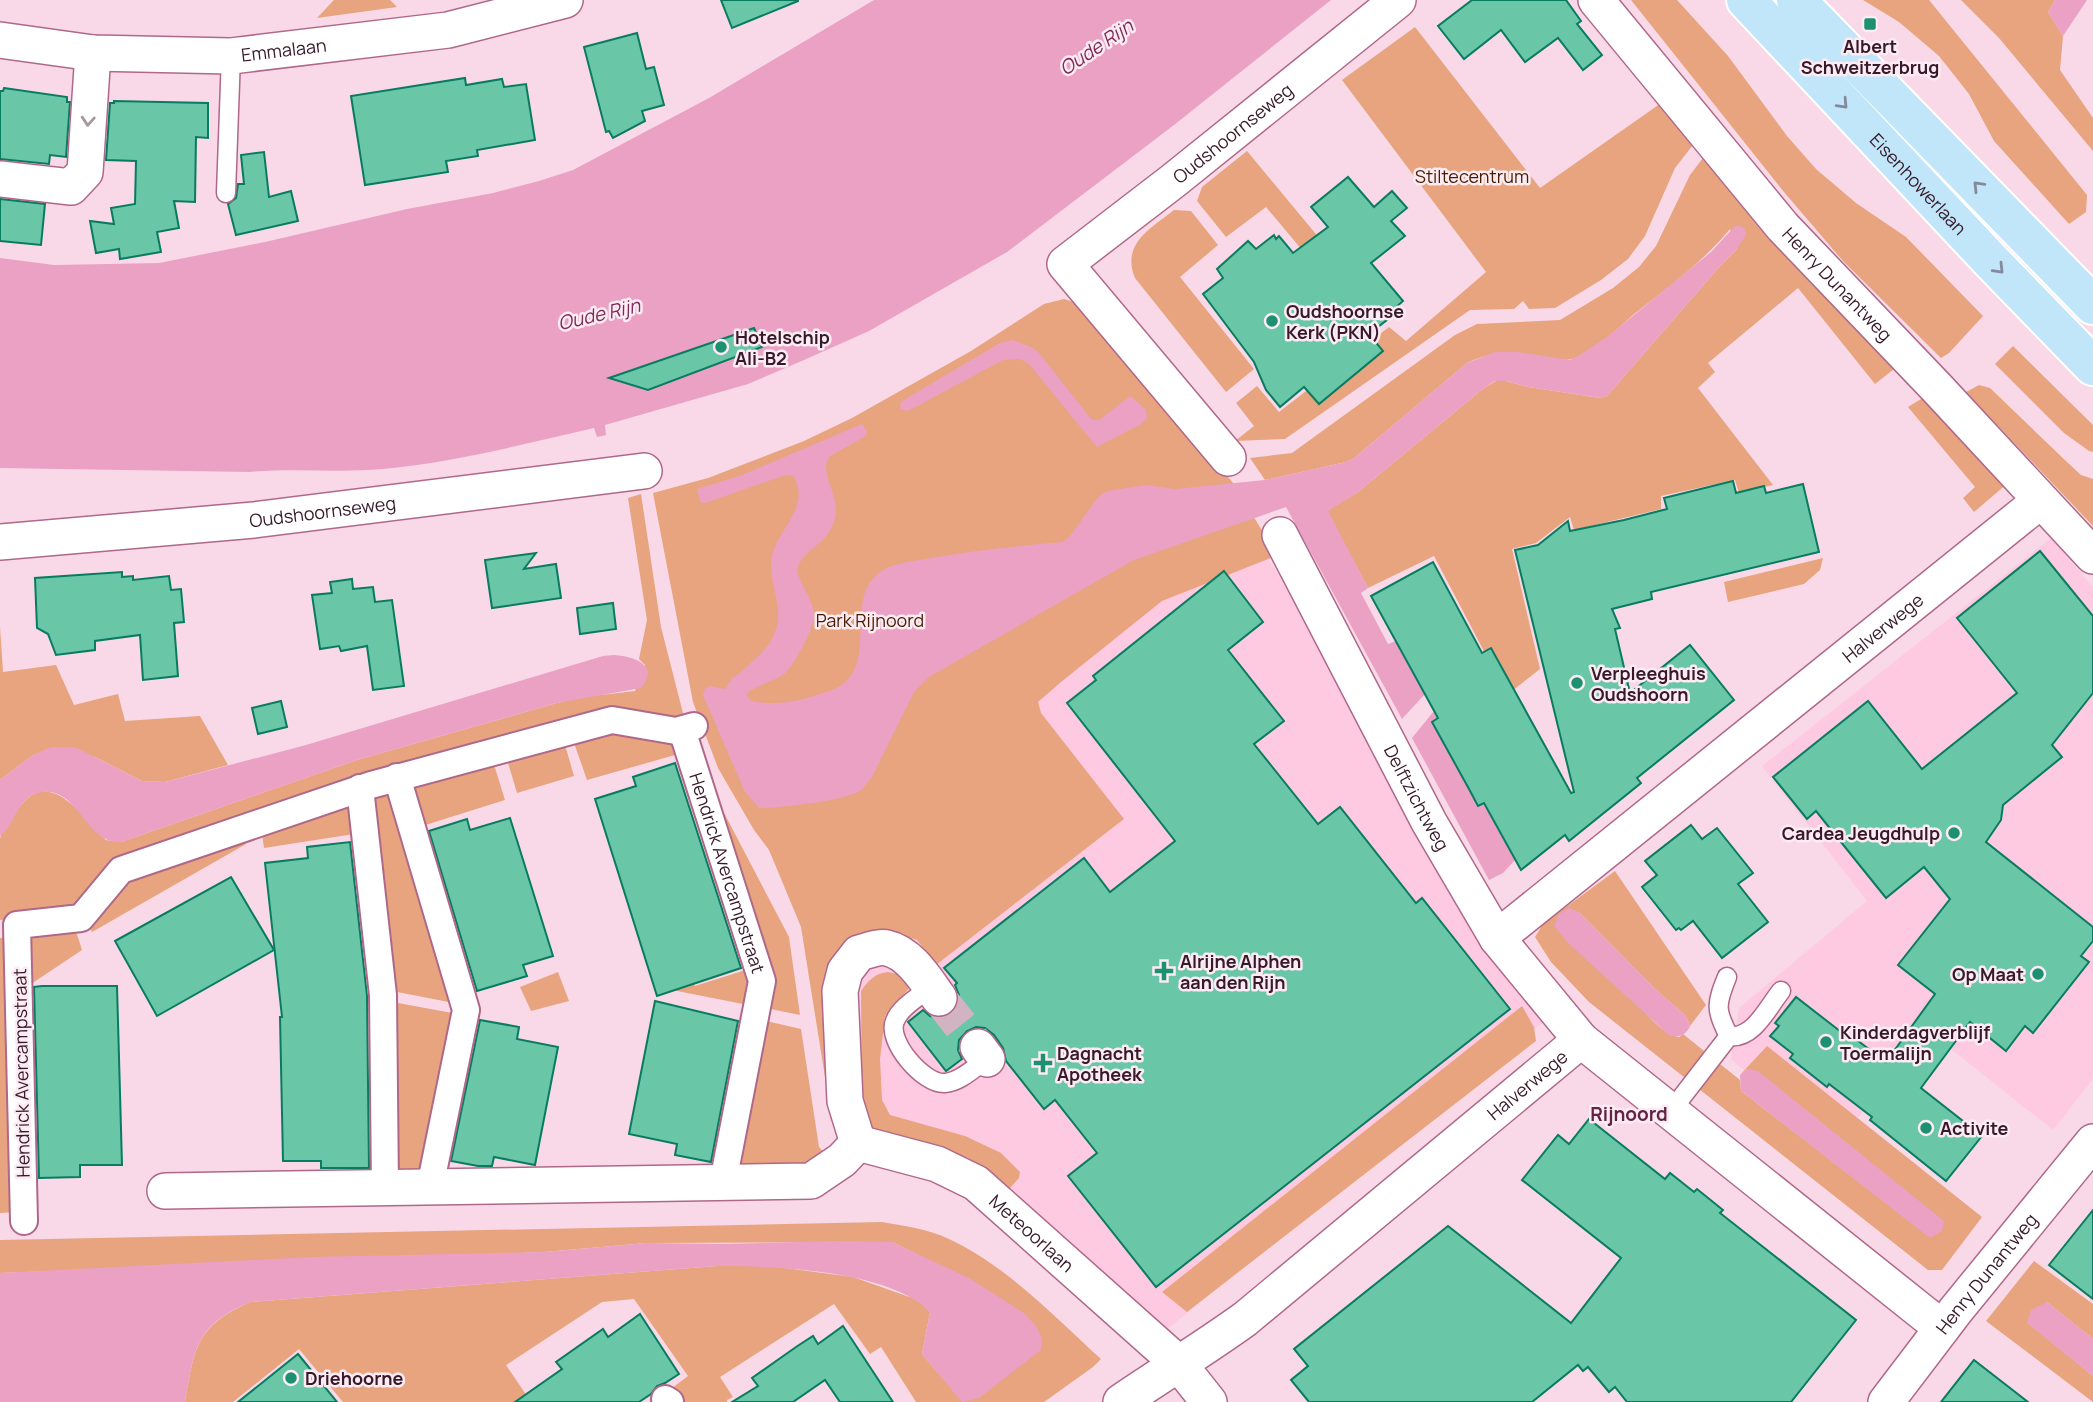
<svg xmlns="http://www.w3.org/2000/svg" width="2093" height="1402" font-family="Manrope,sans-serif">
  <style>
    .built { fill: #fecae1 }
    .green { fill: #e7a47e }
    .water { fill: #eba1c4 }
    .building { fill: #69c6a7; stroke: #097b60; stroke-width: 2 }
    .lines { fill: none; stroke-linecap: round; stroke-linejoin: round }
    .minor-tunnel { stroke: #d2b3c1; stroke-width: 35; stroke-dasharray: 35 18; stroke-linecap: butt }
    .service-casing { stroke: #af688a; stroke-width: 21 }
    .pedestrian-casing { stroke: #af688a; stroke-width: 30 }
    .minor-casing { stroke: #af688a; stroke-width: 38 }
    .primary-casing { stroke: #fff; stroke-width: 42 }
    .service { stroke: #fff; stroke-width: 18 }
    .pedestrian { stroke: #fff; stroke-width: 26 }
    .minor { stroke: #fff; stroke-width: 35 }
    .primary { stroke: #c1e6f9; stroke-width: 38 }
    .oneway { stroke: #838a9b }
    .oneway2 { stroke: #a5989f }
    .poi-dot { fill: #1e9072; stroke: #fcebf2; stroke-width: 2.5 }
    .labels { text-anchor: middle; dominant-baseline: central; stroke-width: 5; stroke-linejoin: round; paint-order: stroke }
    .poi-label { font-size: 18px; font-weight: bold; fill: #371a29; stroke: #fcebf2; text-anchor: start }
    .street-label { font-size: 18px; fill: #371a29; stroke: #fcebf2 }
    .park-label { font-size: 18px; fill: #481d00; stroke: #fcebf2 }
    .water-label { font-size: 19px; font-style: italic; fill: #7e2a58; stroke: #fcebf2 }
    .neighbourhood-label { font-size: 19px; font-weight: bold; fill: #622345; stroke: #fcebf2 }
  </style>
  <rect width="100%" height="100%" fill="#f9d9e7"/>
  <g class="built">
    <polygon points="1251,530 1546,1020 1164,1332 876,1133 830,1121 813,923 855,816"/>
    <polygon points="2051,538 2093,587 2093,1079 2053,1130 1927,1030 1854,1123 1763,1054 1748,1074 1731,1059 1739,1008 1867,901 1762,766"/>
  </g>
  <g class="green">
    <polygon points="334,0 390,0 397,7 317,18"/>
    <polygon points="1631,0 1677,0 1728,56 1787,136 1816,169 1856,203 1906,237 1983,316 1949,353 1941,358 1843,261 1784,192"/>
    <polygon points="1863,0 1929,0 2087,195 2086,212 2069,224 1994,141 1969,94 1939,56 1899,22"/>
    <polygon points="1961,0 2055,0 2048,12 2063,36 2060,70 2093,118 2093,151 1999,38"/>
    <polygon points="1415,27 1540,188 1664,101 1696,141 1675,168 1645,236 1628,259 1601,280 1555,308 1529,309 1523,301 1514,309 1470,310 1285,439 1235,441 1254,426 1236,403 1257,386 1279,412 1389,327 1406,341 1486,272 1342,80"/>
    <polygon points="1247,151 1349,274 1334,288 1266,207 1226,237 1197,201 1202,187"/>
    <path d="M 1706,154 L 1898,366 L 1875,384 L 1798,288 L 1708,363 L 1715,372 L 1698,388 L 1773,485 L 1739,493 L 1735,480 L 1661,496 L 1661,509 L 1574,530 L 1570,517 L 1536,543 L 1512,549 L 1540,669 L 1507,695 L 1434,556 L 1368,588 L 1327,511 L 1358,492 L 1484,388 L 1496,381 L 1506,381 L 1528,387 L 1600,398 L 1607,396 L 1720,266 L 1737,249 L 1730,229 C 1702,263 1667,288 1633,315 C 1617,329 1592,353 1572,359 C 1564,361 1554,358 1545,357 C 1516,351 1494,350 1467,363 L 1353,459 L 1346,462 L 1265,480 L 1250,458 L 1292,453 L 1455,335 L 1477,324 L 1560,320 L 1613,288 L 1639,267 L 1656,246 L 1690,175 Z"/>
    <path d="M 1174,210 L 1191,211 L 1218,245 L 1180,277 L 1254,369 L 1226,392 L 1135,278 C 1121,244 1150,229 1174,210 Z"/>
    <polygon points="1064,299 1087,306 1233,483 1269,542 1273,557 1162,601 1061,682 1038,702 1041,713 1124,819 936,965 917,940 887,930 848,945 829,1102 801,927 769,850 754,830 718,768 693,702 653,493 708,478 804,441 852,418 971,351 1044,304"/>
    <polygon points="2013,346 2093,425 2093,452 2089,451 2064,433 1995,364"/>
    <polygon points="1979,385 1990,388 2068,463 2081,475 2093,479 2093,526 1966,392"/>
    <polygon points="1926,396 2008,483 1974,512 1963,498 1975,487 1908,407"/>
    <path d="M 641,494 L 661,627 L 685,721 L 606,716 L 145,854 L 76,913 L 0,920 C 0,894 0,865 0,839 C 1,829 12,820 17,811 C 46,766 78,810 100,835 L 106,840 L 121,842 L 357,760 L 557,703 L 584,697 L 635,691 L 645,665 L 639,659 L 647,620 L 628,498 Z"/>
    <polygon points="1823,558 1820,570 1804,584 1728,602 1724,582"/>
    <polygon points="0,627 3,672 56,665 74,705 118,694 125,721 200,716 228,765 165,782 142,781 95,757 33,755 0,780"/>
    <polygon points="612,726 677,735 682,753 587,780 572,737"/>
    <polygon points="563,738 574,776 517,793 506,756"/>
    <polygon points="492,758 505,800 419,827 404,781"/>
    <polygon points="391,784 459,1004 387,990 365,792"/>
    <polygon points="712,790 789,937 800,1015 761,1007"/>
    <polygon points="349,799 354,834 264,848 261,827"/>
    <polygon points="245,835 246,844 92,932 86,920 123,876"/>
    <path d="M 1615,871 L 1706,1005 L 1690,1026 L 1686,1016 L 1653,987 L 1579,912 C 1598,942 1645,1032 1679,1037 L 1683,1034 L 1740,1080 L 1741,1091 L 1930,1237 L 1747,1069 L 1740,1075 L 1767,1046 L 1982,1217 L 1942,1270 L 1928,1270 L 1589,1002 L 1551,962 L 1535,937 L 1543,924 Z"/>
    <polygon points="74,925 82,950 28,986 27,931"/>
    <polygon points="10,937 18,1212 0,1213 0,938"/>
    <polygon points="752,968 753,1006 657,987 691,977 695,986"/>
    <polygon points="558,972 569,1001 531,1011 520,987"/>
    <path d="M 888,972 L 902,975 L 910,987 L 885,1016 L 880,1059 L 882,1100 L 890,1115 L 965,1136 L 1001,1153 L 1020,1172 L 1019,1178 L 1010,1188 L 1004,1187 L 968,1158 L 884,1133 L 873,1128 L 862,1117 L 861,991 C 868,981 875,973 888,972 Z"/>
    <polygon points="387,1001 458,1014 428,1172 391,1172"/>
    <polygon points="1522,1006 1534,1027 1536,1041 1187,1312 1162,1292"/>
    <polygon points="758,1019 801,1029 819,1147 826,1155 812,1166 732,1172"/>
    <path d="M 882,1222 C 905,1226 928,1229 949,1239 C 1007,1266 1055,1317 1101,1359 L 1093,1367 L 1044,1402 L 916,1402 L 881,1347 L 870,1354 L 834,1304 L 720,1377 L 733,1397 L 727,1400 L 727,1402 L 684,1402 L 668,1391 L 688,1376 L 634,1299 L 602,1302 L 506,1365 L 531,1402 L 343,1402 L 299,1349 L 233,1402 L 185,1402 C 195,1347 195,1327 250,1302 L 717,1266 L 770,1266 L 853,1277 L 918,1300 L 930,1312 L 922,1354 L 962,1401 L 917,1254 L 892,1242 L 647,1243 L 544,1252 L 0,1273 L 0,1240 Z"/>
    <polygon points="2034,1261 2093,1304 2093,1339 2047,1302 2028,1323 2093,1376 2093,1402 1986,1321"/>
  </g>
  <g class="water">
    <path d="M 874,0 L 1331,0 L 1174,125 L 1007,252 L 869,331 L 804,360 L 748,384 L 605,425 L 606,435 L 597,437 L 594,428 C 524,444 455,462 383,469 C 339,473 294,468 249,472 L 0,468 L 0,258 L 54,265 L 159,263 L 265,242 L 407,209 L 493,193 L 539,181 L 573,170 L 709,98 Z"/>
    <polygon points="2055,0 2087,0 2063,36 2048,12"/>
    <path d="M 1735,226 L 1740,226 L 1745,229 L 1746,235 L 1737,249 L 1720,266 L 1607,396 L 1600,398 L 1528,387 L 1506,381 L 1495,381 L 1484,388 L 1358,492 L 1328,511 L 1368,588 L 1361,593 L 1388,644 L 1396,641 L 1425,694 L 1402,719 L 1286,507 L 1134,560 L 929,677 L 914,692 L 872,777 C 868,781 865,787 861,790 C 846,801 779,808 759,808 L 745,792 L 703,695 L 705,689 L 709,686 L 725,689 C 727,687 728,683 731,680 C 733,677 740,674 743,670 C 756,659 771,646 776,629 C 783,609 771,586 771,565 C 770,534 814,508 793,476 L 786,475 L 705,503 L 701,503 L 697,489 L 742,475 L 862,424 L 867,432 L 864,437 L 830,456 L 826,464 C 825,482 840,499 835,518 C 828,547 802,547 797,571 C 801,585 811,598 814,612 C 817,624 794,666 784,674 C 775,681 754,686 746,694 L 751,701 C 775,705 791,703 814,696 C 823,693 835,690 843,684 C 877,658 844,598 880,572 C 893,563 910,562 925,559 C 971,551 1016,546 1063,542 L 1071,535 L 1098,497 L 1107,491 L 1146,485 L 1175,489 L 1265,480 L 1346,462 L 1353,459 L 1467,363 L 1495,352 L 1517,352 L 1570,360 L 1578,356 L 1607,337 L 1711,252 Z"/>
    <polygon points="1013,340 1033,348 1039,353 1092,420 1099,420 1129,397 1132,397 1146,410 1147,418 1141,424 1097,447 1029,364 1020,359 1003,360 908,411 900,409 901,402 907,398 1000,343"/>
    <path d="M 614,655 C 633,656 661,665 641,688 L 557,703 L 357,760 L 121,842 C 84,845 77,779 35,794 C 16,801 15,825 0,836 L 0,780 L 33,755 L 51,747 L 75,747 L 142,781 L 165,782 L 306,745 L 603,656 Z"/>
    <polygon points="1434,711 1438,718 1432,722 1469,789 1475,786 1474,798 1478,805 1484,803 1515,860 1503,873 1489,880 1412,738"/>
    <path d="M 1569,908 L 1579,912 L 1653,987 L 1686,1016 L 1690,1026 C 1686,1035 1680,1037 1670,1036 L 1569,944 L 1554,926 L 1559,914 Z"/>
    <polygon points="1747,1069 1758,1071 1944,1221 1942,1231 1930,1238 1741,1091 1740,1075"/>
    <path d="M 838,1241 L 892,1242 L 969,1278 L 1024,1313 L 1036,1326 L 1042,1338 L 1041,1350 L 979,1398 L 962,1402 L 922,1354 L 930,1312 C 890,1270 773,1266 717,1266 L 250,1302 C 195,1326 195,1347 185,1402 L 0,1402 L 0,1273 L 310,1257 L 544,1252 L 647,1243 L 723,1244 Z"/>
    <polygon points="2047,1302 2093,1339 2093,1376 2027,1323 2031,1310"/>
  </g>
  <g class="building">
    <polygon points="721,0 798,0 798,1 732,28"/>
    <polygon points="1472,0 1566,0 1581,21 1577,24 1602,55 1583,70 1558,38 1525,62 1501,30 1464,59 1438,26"/>
    <polygon points="637,33 646,69 654,67 664,105 642,111 645,121 613,138 609,131 606,132 584,47"/>
    <polygon points="465,78 466,85 502,79 504,87 526,84 535,140 477,150 478,156 446,161 448,172 365,185 351,96"/>
    <polygon points="4,88 67,97 67,102 70,102 66,157 50,155 49,164 0,159 0,91 3,91"/>
    <polygon points="114,101 208,103 208,138 196,137 195,202 174,201 179,228 157,232 161,252 120,259 119,249 96,253 90,221 114,224 111,208 135,204 136,161 106,160 110,103 114,103"/>
    <polygon points="264,152 269,197 291,191 298,221 236,235 228,204 236,198 238,184 244,184 241,155"/>
    <polygon points="1348,177 1374,207 1392,191 1407,208 1391,221 1405,236 1371,263 1403,301 1385,317 1387,320 1369,334 1383,351 1319,404 1304,387 1280,407 1266,390 1254,362 1203,294 1223,278 1217,269 1248,241 1256,249 1274,235 1276,239 1279,236 1293,253 1328,227 1311,207"/>
    <polygon points="0,199 45,204 41,245 0,241"/>
    <polygon points="754,328 762,347 648,390 609,378"/>
    <polygon points="1733,481 1736,493 1764,486 1766,493 1803,484 1819,552 1651,592 1652,599 1612,609 1620,628 1615,629 1630,693 1690,645 1734,700 1637,778 1641,783 1569,841 1565,835 1521,870 1484,803 1478,806 1469,789 1432,722 1438,718 1371,596 1433,562 1482,653 1491,648 1571,793 1574,792 1515,550 1538,545 1568,521 1570,531 1624,520 1667,509 1664,498"/>
    <polygon points="2040,551 2093,616 2093,693 2052,745 2062,757 2003,805 2001,820 1986,842 2093,927 2093,941 2081,956 2089,962 2033,1033 2025,1026 2006,1051 1970,1022 1921,1088 1982,1136 1946,1181 1870,1120 1872,1117 1829,1084 1827,1087 1790,1058 1793,1054 1770,1036 1779,1026 1775,1023 1796,997 1845,1035 1849,1034 1886,1062 1935,994 1898,965 1950,899 1924,867 1886,898 1816,811 1807,819 1773,777 1868,701 1922,769 2017,693 1957,618"/>
    <polygon points="536,553 524,569 556,564 561,598 492,608 485,560"/>
    <polygon points="1224,571 1263,622 1228,650 1284,721 1254,744 1318,824 1340,807 1416,903 1422,898 1510,1009 1156,1287 1068,1176 1097,1153 1055,1100 1044,1109 1006,1061 1003,1048 994,1035 985,1028 976,1027 967,1031 959,1040 958,1050 962,1059 946,1071 908,1022 923,1010 930,1016 940,1018 951,1014 957,1006 959,995 955,985 957,983 944,968 1084,858 1110,892 1175,841 1067,703 1096,680 1093,676"/>
    <polygon points="122,572 122,577 133,576 133,580 169,576 171,590 181,589 184,622 174,623 178,676 143,680 140,635 95,641 95,650 56,655 48,634 37,628 35,578"/>
    <polygon points="352,579 353,589 373,587 375,602 392,600 404,686 373,690 367,646 341,651 339,646 320,649 312,595 332,593 330,582"/>
    <polygon points="613,603 616,629 580,634 577,608"/>
    <polygon points="281,701 287,727 258,734 252,708"/>
    <polygon points="675,763 741,968 657,996 595,799 636,786 633,777"/>
    <polygon points="510,818 553,956 523,965 527,976 477,991 429,831 467,819 470,830"/>
    <polygon points="1691,825 1702,839 1717,828 1753,873 1738,884 1768,922 1722,958 1693,921 1681,930 1679,928 1676,930 1642,887 1657,875 1645,861"/>
    <polygon points="350,842 367,996 369,1168 321,1168 321,1161 283,1161 280,1017 282,1017 265,863 308,858 307,847"/>
    <polygon points="231,877 274,950 157,1016 115,941"/>
    <polygon points="42,986 117,986 122,1165 80,1165 80,1177 39,1178 34,987"/>
    <polygon points="655,1001 738,1021 711,1162 675,1155 677,1144 629,1134"/>
    <polygon points="480,1020 519,1027 517,1039 558,1047 535,1165 494,1157 492,1166 478,1166 451,1161"/>
    <polygon points="1589,1119 1665,1179 1670,1173 1694,1192 1697,1189 1723,1210 1720,1213 1856,1320 1791,1402 1627,1402 1615,1387 1609,1392 1588,1367 1583,1371 1578,1365 1532,1402 1309,1402 1291,1380 1308,1366 1294,1349 1448,1226 1571,1323 1621,1258 1522,1180 1558,1135 1569,1144"/>
    <polygon points="2093,1210 2093,1299 2049,1265"/>
    <polygon points="640,1314 679,1374 665,1383 657,1386 651,1394 639,1402 515,1402 562,1369 556,1362 603,1329 608,1337"/>
    <polygon points="843,1326 893,1402 840,1402 825,1380 793,1402 732,1402 758,1386 752,1378 796,1347 813,1336 818,1344"/>
    <polygon points="298,1354 337,1402 238,1402"/>
    <polygon points="1974,1360 2028,1402 1941,1402"/>
  </g>
  <g class="lines">
    <polyline class="minor-tunnel" points="939,998 978,1047"/>
    <g class="service-casing">
      <g id="service">
        <polyline points="226,193 231,56"/>
        <path d="M 1727,977 C 1716,1004 1715,1010 1729,1036 C 1753,1040 1768,1007 1781,991"/>
        <path d="M 931,987 C 920,996 900,1007 895,1021 C 886,1041 924,1085 945,1083 C 960,1082 975,1067 987,1059"/>
        <polyline points="1671,1111 1729,1036"/>
      </g>
    </g>
    <g class="pedestrian-casing">
      <g id="pedestrian">
        <path id="s1" d="M 682,730 L 762,981 L 723,1182"/>
        <polyline points="397,777 466,1010 430,1187"/>
        <polyline points="360,788 383,995 385,1188"/>
        <polyline points="24,1221 17,925 81,918 121,870 371,785 612,720 676,731 694,726"/>
        <polyline points="665,1399 670,1402"/>
      </g>
    </g>
    <g class="minor-casing">
      <g id="minor">
        <path id="s2" d="M 1596,0 L 1783,227 L 1937,388 L 2093,556"/>
        <path id="s3" d="M 0,40 L 93,53 L 231,56 L 448,30 L 565,0"/>
        <polyline points="0,179 71,187 85,172 93,53"/>
        <path id="s4" d="M 1228,458 L 1065,264 L 1173,181 L 1398,0"/>
        <path id="s5" d="M 1280,535 L 1429,822 L 1497,938 L 1581,1040"/>
        <path id="s6" d="M 0,542 L 254,520 L 644,471"/>
        <path id="s7" d="M 1497,938 L 2040,501"/>
        <path id="s8" d="M 939,998 C 926,980 910,953 887,948 C 879,946 867,951 859,953 L 845,971 L 840,991 L 845,1101 L 858,1143 L 937,1164 L 976,1183 L 1178,1363 L 1209,1402"/>
        <polyline points="978,1047 987,1059"/>
        <polyline points="165,1191 811,1181 842,1160 858,1143"/>
        <path id="s9" d="M 1121,1402 C 1162,1374 1205,1348 1245,1319 L 1581,1040 L 1942,1328"/>
        <path id="s10" d="M 1886,1402 L 1956,1310 L 2093,1142"/>
      </g>
    </g>
    <g class="primary-casing">
      <g id="primary">
        <path id="s11" d="M 1746,0 L 1991,261 L 2093,366"/>
        <polyline points="1796,0 2093,305"/>
      </g>
    </g>
    <use href="#service" class="service"/>
    <use href="#pedestrian" class="pedestrian"/>
    <use href="#minor" class="minor"/>
    <use href="#primary" class="primary"/>
  </g>
  <defs><path id="oneway-chevron" d="M-2-3.5L2.5 0L-2 3.5" fill="none" stroke-width="1.6" stroke-linecap="round" stroke-linejoin="round" transform="scale(1.75)"/></defs>
  <g class="oneway">
    <use href="#oneway-chevron" transform="translate(1843 104) rotate(47)"/>
    <use href="#oneway-chevron" transform="translate(1978 186) rotate(-134)"/>
    <use href="#oneway-chevron" transform="translate(1999 269) rotate(46)"/>
  </g>
  <use class="oneway2" href="#oneway-chevron" transform="translate(88 121) rotate(94)"/>
  <g class="poi-dot">
    <rect x="1863" y="17" width="14" height="14" rx="3.5"/>
    <circle cx="1272" cy="321" r="7"/>
    <circle cx="721" cy="347" r="7"/>
    <circle cx="1577" cy="683" r="7"/>
    <circle cx="1954" cy="833" r="7"/>
    <path d="M1160.5 960.5h7v7h7v7h-7v7h-7v-7h-7v-7h7z"/>
    <circle cx="2038" cy="974" r="7"/>
    <circle cx="1826" cy="1042" r="7"/>
    <path d="M1039.5 1052.5h7v7h7v7h-7v7h-7v-7h-7v-7h7z"/>
    <circle cx="1926" cy="1128" r="7"/>
    <circle cx="291" cy="1378" r="7"/>
  </g>
  <g class="labels">
    <g class="poi-label">
      <text x="1870" y="46" text-anchor="middle">Albert<tspan x="1870" dy="21">Schweitzerbrug</tspan></text>
      <text x="1286" y="311">Oudshoornse<tspan x="1286" dy="21">Kerk (PKN)</tspan></text>
      <text x="735" y="337">Hotelschip<tspan x="735" dy="21">Ali-B2</tspan></text>
      <text x="1591" y="673">Verpleeghuis<tspan x="1591" dy="21">Oudshoorn</tspan></text>
      <text x="1940" y="833" text-anchor="end">Cardea Jeugdhulp</text>
      <text x="1180" y="961">Alrijne Alphen<tspan x="1180" dy="21">aan den Rijn</tspan></text>
      <text x="2024" y="974" text-anchor="end">Op Maat</text>
      <text x="1840" y="1032">Kinderdagverblijf<tspan x="1840" dy="21">Toermalijn</tspan></text>
      <text x="1057" y="1053">Dagnacht<tspan x="1057" dy="21">Apotheek</tspan></text>
      <text x="1940" y="1128">Activite</text>
      <text x="305" y="1378">Driehoorne</text>
    </g>
    <g class="street-label">
      <text stroke="none"><textPath href="#s3" startOffset="285">Emmalaan</textPath></text>
      <text stroke="none"><textPath href="#s4" startOffset="466">Oudshoornseweg</textPath></text>
      <text stroke="none"><textPath href="#s11" startOffset="252">Eisenhowerlaan</textPath></text>
      <text stroke="none"><textPath href="#s2" startOffset="373">Henry Dunantweg</textPath></text>
      <text stroke="none"><textPath href="#s6" startOffset="324">Oudshoornseweg</textPath></text>
      <text stroke="none"><textPath href="#s7" startOffset="495">Halverwege</textPath></text>
      <text stroke="none"><textPath href="#s5" startOffset="296">Delftzichtweg</textPath></text>
      <text stroke="none"><textPath href="#s1" startOffset="150">Hendrick Avercampstraat</textPath></text>
      <text transform="translate(21 1073) rotate(-91)">Hendrick Avercampstraat</text>
      <text stroke="none"><textPath href="#s9" startOffset="516">Halverwege</textPath></text>
      <text stroke="none"><textPath href="#s8" startOffset="500">Meteoorlaan</textPath></text>
      <text stroke="none"><textPath href="#s10" startOffset="163">Henry Dunantweg</textPath></text>
    </g>
    <g class="park-label">
      <text x="1472" y="176">Stiltecentrum</text>
      <text x="870" y="620">Park Rijnoord</text>
    </g>
    <g class="water-label">
      <text transform="translate(1096 47) rotate(-34)">Oude Rijn</text>
      <text transform="translate(599 314) rotate(-13)">Oude Rijn</text>
    </g>
    <g class="neighbourhood-label">
      <text x="1629" y="1114">Rijnoord</text>
    </g>
  </g>
</svg>
